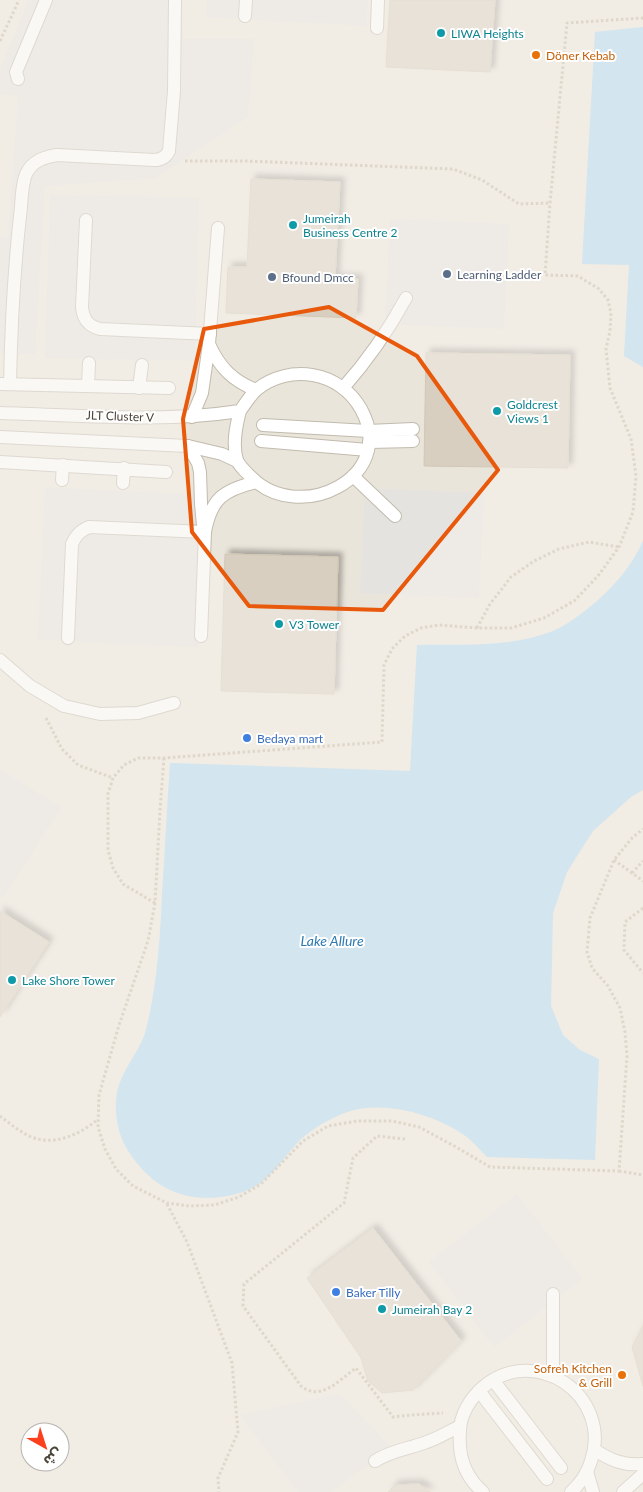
<svg xmlns="http://www.w3.org/2000/svg" width="643" height="1492" font-family="Lato,'Noto Sans Arabic',sans-serif">
  <style>
    .residential { fill: #eae5da; fill-rule: evenodd }
    .parking { fill: #e5e3e0 }
    .water { fill: #a9d4f2 }
    .building { fill: #d8cfc1; stroke: #d3c7b4; filter: url(#shadow) }
    .lines { fill: none; stroke-linecap: round; stroke-linejoin: round }
    .lane-casing { stroke: #c2bbae; stroke-width: 14 }
    .path { stroke: #c4b79f; stroke-width: 3; stroke-dasharray: 2.5 2.5; stroke-linecap: butt }
    .lane { stroke: #fff; stroke-width: 12 }
    .marked { fill: none; stroke: #e8590c; stroke-width: 4; stroke-linejoin: round }
    .culture-dot { fill: #0f9aa8; stroke: #fff; stroke-width: 2 }
    .food-dot { fill: #e8710a; stroke: #fff; stroke-width: 2 }
    .service-dot { fill: #5c6f8a; stroke: #fff; stroke-width: 2 }
    .shop-dot { fill: #3f7fe0; stroke: #fff; stroke-width: 2 }
    .labels { text-anchor: middle; dominant-baseline: central; stroke-width: 4; stroke-linejoin: round; paint-order: stroke }
    .culture-label { font-size: 12px; fill: #0d838f; stroke: #fff; text-anchor: start }
    .food-label { font-size: 12px; fill: #c56008; stroke: #fff; text-anchor: start }
    .service-label { font-size: 12px; fill: #4e5e75; stroke: #fff; text-anchor: start }
    .street-label { font-size: 12px; fill: #4b4439; stroke: #fff }
    .shop-label { font-size: 12px; fill: #366cbe; stroke: #fff; text-anchor: start }
    .water-label { font-size: 14px; font-style: italic; fill: #2e7ab2; stroke: #fff }
  </style>
  <defs>
    <filter id="shadow"><feDropShadow dx="4.5" dy="-4.5" stdDeviation="2.5" flood-color="#0004"/></filter>
  </defs>
  <rect width="100%" height="100%" fill="#f6f3ec"/>
  <path class="residential" d="M 0,0 L 643,0 L 643,1492 L 0,1492 ZM 30,1432 L 60,1432 L 60,1462 L 30,1462 Z"/>
  <g class="parking">
    <polygon points="29,0 179,0 178,39 254,39 248,117 155,178 45,186 35,354 0,353 0,238 8,238 18,96 0,94 0,69"/>
    <polygon points="207,0 368,0 366,26 206,17"/>
    <polygon points="50,195 199,198 195,361 45,358"/>
    <polygon points="390,219 509,224 504,329 385,324"/>
    <polygon points="45,487 197,495 198,647 38,640"/>
    <polygon points="365,488 484,493 479,598 360,593"/>
    <polygon points="0,769 61,808 3,897 0,895"/>
    <polygon points="517,1194 582,1279 494,1347 429,1262"/>
    <polygon points="340,1394 391,1447 331,1492 298,1492 240,1415"/>
  </g>
  <g class="water">
    <polygon points="643,27 643,367 624,356 629,265 582,264 595,32"/>
    <path d="M 643,541 L 643,790 L 631,797 L 593,831 L 567,872 L 553,913 L 551,1006 L 563,1035 L 580,1050 L 599,1059 L 595,1160 L 487,1157 C 481,1151 474,1143 467,1137 C 439,1117 400,1105 366,1108 C 343,1110 317,1125 300,1140 C 285,1155 273,1177 254,1187 C 246,1192 236,1194 227,1196 C 188,1203 156,1190 133,1158 C 126,1148 120,1138 118,1125 C 115,1113 115,1097 119,1085 C 125,1066 139,1052 145,1033 C 157,989 160,940 162,894 C 165,850 167,807 170,763 L 410,771 L 417,645 C 462,644 510,648 553,631 C 569,624 584,612 597,601 C 617,583 632,565 643,541 Z"/>
  </g>
  <g class="building">
    <polygon points="390,0 495,0 490,72 386,67"/>
    <polygon points="251,179 340,182 335,278 358,279 356,318 226,313 228,267 247,267"/>
    <polygon points="426,353 570,355 568,468 424,466"/>
    <polygon points="225,554 338,557 334,694 221,691"/>
    <polygon points="0,911 49,942 0,1017"/>
    <polygon points="373,1228 461,1341 413,1390 382,1393 368,1381 361,1358 307,1278"/>
    <polygon points="643,1326 643,1386 632,1347"/>
    <polygon points="419,1484 430,1492 388,1492 395,1485"/>
  </g>
  <g class="lines">
    <g class="lane-casing">
      <g id="lane">
        <polyline points="245,16 246,0"/>
        <polyline points="377,28 378,0"/>
        <polyline points="18,79 16,72 46,0"/>
        <path d="M 86,220 L 82,307 C 83,319 88,326 100,329 L 210,334"/>
        <path d="M 209,344 C 219,367 233,381 256,390"/>
        <polyline points="0,384 169,388"/>
        <path d="M 10,384 C 11,328 14,271 20,216 C 22,203 21,186 26,174 C 32,161 44,157 57,155 L 154,160 C 161,160 166,157 169,151 L 174,91 L 175,0"/>
        <polyline points="88,386 89,363"/>
        <polyline points="139,388 142,365"/>
        <path d="M 343,388 C 368,360 388,331 406,298"/>
        <path d="M 0,413 C 79,415 161,423 240,411 C 245,404 250,396 256,390 C 289,363 340,371 361,409 C 399,477 299,526 251,477 C 246,472 239,466 237,460 C 232,444 236,426 240,411"/>
        <polyline points="192,417 202,393 209,344 218,228"/>
        <polyline points="263,425 368,431 413,429"/>
        <polyline points="0,437 188,446 222,454 237,461"/>
        <polyline points="261,441 368,450"/>
        <polyline points="369,442 413,441"/>
        <polyline points="188,446 198,463 200,472 201,504 203,525"/>
        <polyline points="0,462 166,472"/>
        <polyline points="353,476 395,516"/>
        <polyline points="62,480 63,465"/>
        <polyline points="123,483 124,468"/>
        <path d="M 201,636 L 205,532 C 211,499 223,490 256,482"/>
        <path d="M 68,638 L 72,544 C 76,535 80,531 89,527 L 205,532"/>
        <polyline points="0,660 30,686 64,706 100,714 138,713 174,703"/>
        <polyline points="553,1294 553,1376"/>
        <polyline points="493,1380 561,1468"/>
        <polyline points="479,1391 547,1479"/>
        <path d="M 595,1450 C 610,1460 624,1466 643,1464"/>
        <path d="M 375,1461 C 390,1451 407,1449 424,1443 C 437,1439 448,1432 460,1426"/>
        <polyline points="587,1472 593,1492"/>
        <path d="M 483,1492 C 464,1476 458,1455 460,1431 C 460,1415 470,1399 482,1388 C 534,1342 613,1395 591,1461 C 587,1474 581,1483 571,1492"/>
        <polyline points="623,1492 643,1474"/>
      </g>
    </g>
    <g class="path">
      <polyline points="0,41 19,0"/>
      <polyline points="185,161 245,161 453,169 482,180 519,204 550,203"/>
      <polyline points="477,628 490,604 511,577 534,561 559,549 589,542 619,547"/>
      <polyline points="46,718 62,749 78,765 113,778"/>
      <polyline points="164,758 160,810 155,903 148,941 119,1025 99,1095 98,1127 105,1149 116,1169 133,1186 167,1203 189,1206 214,1205 239,1197 261,1184 303,1141 328,1126 357,1121 392,1121 419,1127 456,1147 490,1167 619,1171 627,1056 625,1032 620,1008 608,986 592,968 587,952 590,918 614,860 632,838 643,829"/>
      <polyline points="614,860 643,881"/>
      <polyline points="632,873 643,861"/>
      <polyline points="155,903 123,884 113,868 108,850 108,794 113,778 124,765 138,758 164,758 382,742 384,665 392,649 405,636 421,628 439,625 477,628 511,628 544,618 574,601 598,576 619,547 633,512 636,476 631,439 610,388 606,349 610,331 611,313 608,300 599,289 578,276 545,275 550,203 567,23 643,18"/>
      <polyline points="643,908 625,922 624,950 643,973"/>
      <path d="M 0,1116 C 9,1123 19,1131 29,1136 C 53,1147 79,1135 97,1120"/>
      <path d="M 405,1139 L 377,1136 L 353,1158 L 344,1203 L 244,1284 L 243,1306 L 301,1386 C 321,1402 339,1380 356,1368 L 393,1417 L 411,1415 L 443,1413"/>
      <polyline points="619,1171 643,1175"/>
      <polyline points="167,1204 187,1242 232,1363 238,1432 218,1478 219,1492"/>
    </g>
    <use href="#lane" class="lane"/>
  </g>
  <path d="M0 0H643V1492H0ZM 329,307 L 417,356 L 498,470 L 383,610 L 249,606 L 192,532 L 183,419 L 204,329 Z" fill="#f6f3ec" fill-opacity=".55" fill-rule="evenodd"/>
  <path class="marked" d="M 329,307 L 417,356 L 498,470 L 383,610 L 249,606 L 192,532 L 183,419 L 204,329 Z"/>
  <g class="culture-dot">
    <circle cx="441" cy="33" r="5"/>
    <circle cx="293" cy="225" r="5"/>
    <circle cx="497" cy="411" r="5"/>
    <circle cx="279" cy="624" r="5"/>
    <circle cx="12" cy="980" r="5"/>
    <circle cx="382" cy="1309" r="5"/>
  </g>
  <g class="food-dot">
    <circle cx="536" cy="55" r="5"/>
    <circle cx="622" cy="1375" r="5"/>
  </g>
  <g class="service-dot">
    <circle cx="447" cy="274" r="5"/>
    <circle cx="272" cy="277" r="5"/>
  </g>
  <g class="shop-dot">
    <circle cx="247" cy="738" r="5"/>
    <circle cx="336" cy="1292" r="5"/>
  </g>
  <g class="labels">
    <g class="culture-label">
      <text x="451" y="33">LIWA Heights</text>
      <text x="303" y="218">Jumeirah<tspan x="303" dy="14">Business Centre 2</tspan></text>
      <text x="507" y="404">Goldcrest<tspan x="507" dy="14">Views 1</tspan></text>
      <text x="289" y="624">V3 Tower</text>
      <text x="22" y="980">Lake Shore Tower</text>
      <text x="392" y="1309">Jumeirah Bay 2</text>
    </g>
    <g class="food-label">
      <text x="546" y="55">Döner Kebab</text>
      <text x="612" y="1368" text-anchor="end">Sofreh Kitchen<tspan x="612" dy="14">&amp; Grill</tspan></text>
    </g>
    <g class="service-label">
      <text x="457" y="274">Learning Ladder</text>
      <text x="282" y="277">Bfound Dmcc</text>
    </g>
    <g class="street-label">
      <text transform="translate(120 416) rotate(2)">JLT Cluster V</text>
    </g>
    <g class="shop-label">
      <text x="257" y="738">Bedaya mart</text>
      <text x="346" y="1292">Baker Tilly</text>
    </g>
    <g class="water-label">
      <text x="332" y="940">Lake Allure</text>
    </g>
  </g>
  <g transform="translate(45 1447) rotate(141)"><circle r="24" fill="#ffffff" stroke="#b7b4b0"/>
  <path d="M0-4L9 19L0 12L-9 19Z" fill="#fc3f1d"/>
  <text y="-8" font-size="14" font-weight="bold" text-anchor="middle" fill="#4b4439">ش</text>
  </g>
</svg>
